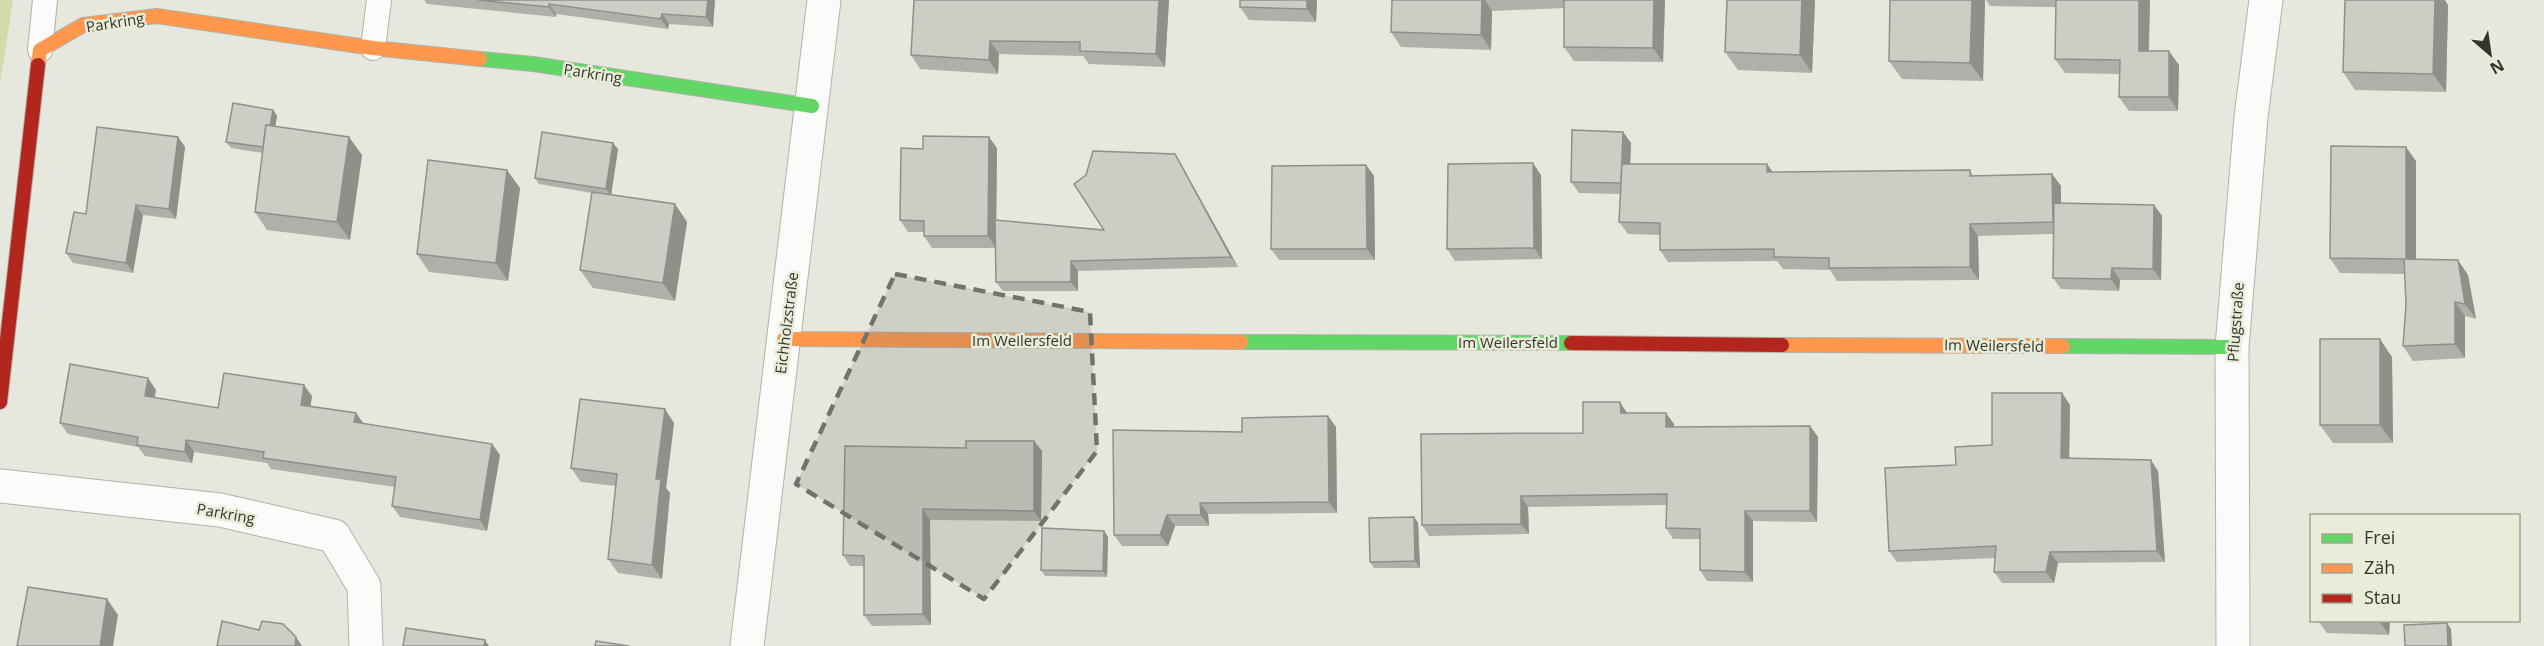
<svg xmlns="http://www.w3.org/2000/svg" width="2544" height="646" font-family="'Open Sans',sans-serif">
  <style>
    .green { fill: #d4daaa }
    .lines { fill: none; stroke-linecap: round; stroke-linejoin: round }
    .lane-casing { stroke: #b1b2aa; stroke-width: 26 }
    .street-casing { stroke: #b1b2aa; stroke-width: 35 }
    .fast-casing { stroke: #b1b2aa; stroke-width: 16 }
    .slow-casing { stroke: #b1b2aa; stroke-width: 16 }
    .jam-casing { stroke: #b1b2aa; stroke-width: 16 }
    .lane { stroke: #fbfcfa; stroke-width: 24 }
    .street { stroke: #fbfcfa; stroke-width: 33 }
    .fast { stroke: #63d668; stroke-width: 14 }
    .slow { stroke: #ff974d; stroke-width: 14 }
    .jam { stroke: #b3261e; stroke-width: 14 }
    .wall { fill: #afb0a9 }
    .shaded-wall { fill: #8f908a }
    .building { fill: #cccdc5; stroke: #8f908a; stroke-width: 1.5 }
    .marked { fill: #72746b; fill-opacity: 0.2; stroke: #72746b; stroke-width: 4.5; stroke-dasharray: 12 8; stroke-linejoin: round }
    .labels { text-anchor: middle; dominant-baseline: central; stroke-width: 5; stroke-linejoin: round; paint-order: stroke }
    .street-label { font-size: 15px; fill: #34362e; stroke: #e9ecd9 }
  </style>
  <rect width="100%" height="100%" fill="#e6e8dd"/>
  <polygon class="green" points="0,0 13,0 0,84"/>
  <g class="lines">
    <g class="lane-casing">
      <g id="lane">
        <polyline points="373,48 379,0"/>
        <polyline points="40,50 45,0"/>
      </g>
    </g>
    <g class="street-casing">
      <g id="street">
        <polyline points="0,486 220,510 334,536 364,586 366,646"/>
        <polyline points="747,646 824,0"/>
        <polyline points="2233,646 2232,347 2251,117 2266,0"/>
      </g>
    </g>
    <g class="fast-casing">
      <g id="fast">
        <polyline points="480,59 533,64 812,106"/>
        <polyline points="1241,342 1571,343"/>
        <polyline points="2063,346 2232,347"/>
      </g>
    </g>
    <g class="slow-casing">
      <g id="slow">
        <polyline points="38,65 40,50 83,25 157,16 373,48 480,59"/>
        <polyline points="784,339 1241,342"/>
        <polyline points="1782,345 2063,346"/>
      </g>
    </g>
    <g class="jam-casing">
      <g id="jam">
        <polyline points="1571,343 1782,345"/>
        <polyline points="0,402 38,65"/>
      </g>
    </g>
    <use href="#lane" class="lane"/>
    <use href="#street" class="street"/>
    <use href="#fast" class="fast"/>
    <use href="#slow" class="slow"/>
    <use href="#jam" class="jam"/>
  </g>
  <g class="wall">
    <polygon points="424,0 715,0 713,27 669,24 668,29 556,14 556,17 427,4"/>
    <polygon points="1169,0 1165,67 1089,64 1083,56 999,54 998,74 920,69 911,55"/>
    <polygon points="1317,0 1316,22 1249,20 1240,7"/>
    <polygon points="1392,0 1665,0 1663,62 1574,61 1564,47 1564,8 1492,11 1491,50 1401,47 1391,32"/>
    <polygon points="1727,0 1815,0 1812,73 1738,70 1725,52"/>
    <polygon points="1985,0 1983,81 1902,79 1889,61"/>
    <polygon points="1986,0 2150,0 2149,51 2179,65 2178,111 2129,111 2119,97 2120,74 2065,73 2055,59 2056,7 1990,6"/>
    <polygon points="2448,5 2446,92 2355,90 2343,72"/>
    <polygon points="273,110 277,116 275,126 362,155 350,240 267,230 255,212 263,153 231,148 226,142"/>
    <polygon points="1623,132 1631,143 1630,164 1767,164 1773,172 1970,170 1973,176 2052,174 2061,186 2061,203 2154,205 2162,216 2161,280 2120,280 2119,291 2061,289 2053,278 2054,234 1978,236 1979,280 1837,281 1830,270 1783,269 1777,261 1668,262 1660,250 1660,235 1628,234 1619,222 1620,194 1579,193 1571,182"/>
    <polygon points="178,137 185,147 176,219 143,215 133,273 73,263 66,253 86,214"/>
    <polygon points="997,148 996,220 1104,230 1175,154 1181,164 1238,267 1078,271 1078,291 1003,291 996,282 996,248 932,248 924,236 924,232 908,232 900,220 923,149"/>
    <polygon points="618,149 611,195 675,204 687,222 675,301 593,288 580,270 592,193 539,184 535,178"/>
    <polygon points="2416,161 2416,259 2468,275 2476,319 2465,316 2465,358 2413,361 2403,346 2406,304 2405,274 2340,273 2330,258"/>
    <polygon points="1366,165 1374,176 1375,260 1279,260 1271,249"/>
    <polygon points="1541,175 1542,259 1455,261 1447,249"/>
    <polygon points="520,188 508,281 429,272 417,254"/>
    <polygon points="2392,357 2393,443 2333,443 2320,425"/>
    <polygon points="156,390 154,398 218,408 312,396 310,407 363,424 492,444 500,455 487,531 400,517 392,506 395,487 271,469 267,463 194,452 192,463 145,456 138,447 68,434 60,423"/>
    <polygon points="2062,393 2070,405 2069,459 2158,471 2165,562 2058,563 2054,583 2002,583 1994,572 1995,558 1897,562 1889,551 1956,465 1992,445"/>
    <polygon points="1627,413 1674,424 1674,427 1810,426 1818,437 1817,522 1753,521 1753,582 1707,581 1700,570 1700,539 1673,539 1666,528 1667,505 1528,507 1529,534 1429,536 1422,525 1583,433"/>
    <polygon points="1328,416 1336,427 1337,513 1208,514 1209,526 1175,526 1168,546 1122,546 1114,535 1242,432"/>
    <polygon points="674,423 666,488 670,493 662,579 618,573 608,559 616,486 581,482 571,468"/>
    <polygon points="1034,441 1042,451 1041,521 930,520 931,625 872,626 864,615 864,566 850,566 843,555 966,448"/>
    <polygon points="1414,517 1418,523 1420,568 1374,568 1370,562"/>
    <polygon points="1104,531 1108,537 1107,577 1045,576 1041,570"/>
    <polygon points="2318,621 2390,621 2389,635 2327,633"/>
  </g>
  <g class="shaded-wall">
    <polygon points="708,0 715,0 713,27 706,17"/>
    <polygon points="1159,0 1169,0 1165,67 1156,54"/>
    <polygon points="1307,0 1317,0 1316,22 1307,9"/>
    <polygon points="1482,0 1485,0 1492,11 1491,50 1481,35"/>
    <polygon points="1654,0 1665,0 1663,62 1653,48"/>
    <polygon points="1802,0 1815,0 1812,73 1800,55"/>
    <polygon points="1972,0 1985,0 1983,81 1970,63"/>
    <polygon points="2139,0 2150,0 2148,65 2139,51"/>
    <polygon points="2435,0 2445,0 2448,5 2446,92 2433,74"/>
    <polygon points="549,4 556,14 556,17 549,7"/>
    <polygon points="662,14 669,24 668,29 661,19"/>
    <polygon points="990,41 999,54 998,74 989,60"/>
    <polygon points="2169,51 2179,65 2178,111 2169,97"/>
    <polygon points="273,110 277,116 271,154 266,148"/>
    <polygon points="1623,132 1631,143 1629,195 1621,183"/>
    <polygon points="178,137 185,147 176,219 169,209"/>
    <polygon points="349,137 362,155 350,240 337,222"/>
    <polygon points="989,137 997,148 996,248 988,236"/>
    <polygon points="613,143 618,149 611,196 606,189"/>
    <polygon points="2406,147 2416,161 2416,273 2406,259"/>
    <polygon points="1175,154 1181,164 1238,267 1231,257"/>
    <polygon points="1533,163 1541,175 1542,259 1534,248"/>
    <polygon points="1767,164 1775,176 1767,172"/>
    <polygon points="1366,165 1374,176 1375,260 1367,249"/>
    <polygon points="507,170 520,188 508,281 496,263"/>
    <polygon points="2052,174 2061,186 2061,234 2053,222"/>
    <polygon points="675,204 687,222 675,301 663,283"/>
    <polygon points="136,205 143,215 133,273 126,263"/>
    <polygon points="2154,205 2162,216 2161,280 2153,269"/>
    <polygon points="1970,224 1978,236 1979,280 1970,267"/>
    <polygon points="2458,260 2468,275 2476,319 2465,304"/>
    <polygon points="1071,261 1078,271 1078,291 1071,282"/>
    <polygon points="2112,268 2120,280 2119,291 2111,279"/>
    <polygon points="2455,302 2465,316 2465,358 2455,344"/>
    <polygon points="2380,339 2392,357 2393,443 2380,425"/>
    <polygon points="148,378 156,390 153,408 145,396"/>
    <polygon points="304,385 312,396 309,417 301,405"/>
    <polygon points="2062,393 2070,405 2069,470 2061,458"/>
    <polygon points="1620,402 1627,413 1628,424 1621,413"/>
    <polygon points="665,409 674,423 666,488 670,493 662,579 652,565 656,479"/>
    <polygon points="356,413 364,424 354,422"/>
    <polygon points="1666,413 1674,424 1674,437 1666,427"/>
    <polygon points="1328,416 1336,427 1337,513 1329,502"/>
    <polygon points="1810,426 1818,437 1817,522 1810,511"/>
    <polygon points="186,440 194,452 192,463 185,452"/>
    <polygon points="1034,441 1042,451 1041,521 1034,511"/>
    <polygon points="492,444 500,455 487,531 480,520"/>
    <polygon points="2151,460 2158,471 2165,562 2157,551"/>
    <polygon points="1521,496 1528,507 1529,534 1521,524"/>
    <polygon points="1200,503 1208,514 1209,526 1201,515"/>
    <polygon points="923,509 930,520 931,625 923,614"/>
    <polygon points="1745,511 1753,521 1753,582 1745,572"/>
    <polygon points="1167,515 1175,526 1168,546 1160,535"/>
    <polygon points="1414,517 1418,523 1420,568 1415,561"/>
    <polygon points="1104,531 1108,537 1107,577 1103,571"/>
    <polygon points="2050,552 2058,563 2054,583 2046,572"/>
    <polygon points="107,599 118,615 113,646 100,646"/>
    <polygon points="2379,621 2390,621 2389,635"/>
    <polygon points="2447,623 2451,629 2452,646 2448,646"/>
    <polygon points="296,637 302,646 295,646"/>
    <polygon points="485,640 489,646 484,646"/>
  </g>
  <g class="building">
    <polygon points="478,0 708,0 706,17 662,14 661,19 549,4 549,7"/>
    <polygon points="914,0 1159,0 1156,54 1080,51 1080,42 990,41 989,60 911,55"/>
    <polygon points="1240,0 1307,0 1307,9 1240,7"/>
    <polygon points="1392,0 1482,0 1481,35 1391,32"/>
    <polygon points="1564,0 1654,0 1653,48 1564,47"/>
    <polygon points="1727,0 1802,0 1800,55 1725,52"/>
    <polygon points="1890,0 1972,0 1970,63 1889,61"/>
    <polygon points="2056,0 2139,0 2139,51 2169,51 2169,97 2119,97 2120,60 2055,59"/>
    <polygon points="2345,0 2435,0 2433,74 2343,72"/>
    <polygon points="233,103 273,110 270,126 266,125 263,147 226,142"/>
    <polygon points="266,125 349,137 337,222 255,212"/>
    <polygon points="97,127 178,137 169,209 136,205 126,263 66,253 74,212 86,214"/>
    <polygon points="1572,130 1623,132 1621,183 1571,182"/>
    <polygon points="542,132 613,143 606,189 535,178"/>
    <polygon points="923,136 989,137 988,236 924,236 924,221 900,220 901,148 923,149"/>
    <polygon points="2331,146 2406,147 2406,259 2458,260 2465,304 2455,302 2455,344 2403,346 2406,304 2404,259 2330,258"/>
    <polygon points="1093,151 1175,154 1231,257 1071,261 1071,282 996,282 995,220 1104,230 1074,184 1086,175"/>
    <polygon points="428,160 507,170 496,263 417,254"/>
    <polygon points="1533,163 1534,248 1447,249 1448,164"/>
    <polygon points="1622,164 1767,164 1767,172 1970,170 1970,176 2052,174 2053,222 1970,224 1970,267 1829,268 1829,258 1774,257 1774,249 1660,250 1660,223 1619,222"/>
    <polygon points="1366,165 1367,249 1271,249 1272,166"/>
    <polygon points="592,192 675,204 663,283 580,270"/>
    <polygon points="2054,203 2154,205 2153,269 2112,268 2111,279 2053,278"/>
    <rect x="2320" y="339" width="60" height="86"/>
    <polygon points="70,364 148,378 145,396 218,408 224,373 304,385 301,405 356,413 354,422 492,444 480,520 392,506 396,477 263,458 264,452 186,440 185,452 137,445 138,437 60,423"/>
    <polygon points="1992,393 2062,393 2061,458 2151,460 2157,551 2050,552 2046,572 1994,572 1996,546 1889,551 1885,468 1956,465 1955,447 1992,445"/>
    <polygon points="580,399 665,409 656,479 661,479 652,565 608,559 617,474 571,468"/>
    <polygon points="1583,402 1620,402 1621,413 1666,413 1666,427 1810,426 1810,511 1745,511 1745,572 1700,570 1700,529 1666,528 1667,494 1521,496 1521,524 1422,525 1421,434 1583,433"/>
    <polygon points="1328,416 1329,502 1200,503 1201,515 1167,515 1160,535 1114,535 1113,430 1242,432 1242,418"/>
    <polygon points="966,441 1034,441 1034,511 923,509 923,614 864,615 864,556 843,555 845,446 966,448"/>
    <polygon points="1414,517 1415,561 1370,562 1369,518"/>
    <polygon points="1042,528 1104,531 1103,571 1041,570"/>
    <polygon points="28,587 107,599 100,646 17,646"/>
    <polygon points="222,621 259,630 262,621 283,624 296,637 295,646 217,646"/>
    <polygon points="2447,623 2448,646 2405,646 2404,625"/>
    <polygon points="406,628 485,640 484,646 403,646"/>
    <polygon points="596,641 629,646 595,646"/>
  </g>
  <path class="marked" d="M 895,274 L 1090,312 L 1097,451 L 984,599 L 796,484 Z"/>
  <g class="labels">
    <g class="street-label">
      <text transform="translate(115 22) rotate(-9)">Parkring</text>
      <text transform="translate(593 73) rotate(9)">Parkring</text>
      <text transform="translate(2235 322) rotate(-86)">Pflugstraße</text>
      <text transform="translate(786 323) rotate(-83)">Eichholzstraße</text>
      <text x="1022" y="340">Im Weilersfeld</text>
      <text x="1508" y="342">Im Weilersfeld</text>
      <text transform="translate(1994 345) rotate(1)">Im Weilersfeld</text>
      <text transform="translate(226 513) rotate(10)">Parkring</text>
    </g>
  </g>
  <rect x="2310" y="514" width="210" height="108" fill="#e9ecd9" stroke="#a1a395" stroke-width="1.5"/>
  <rect x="2322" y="534" width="30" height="9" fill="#63d668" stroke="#a1a395" stroke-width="1.5"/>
  <text x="2364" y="544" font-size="18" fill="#34362e">Frei</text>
  <rect x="2322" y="564" width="30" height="9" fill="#ff974d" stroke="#a1a395" stroke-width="1.5"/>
  <text x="2364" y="574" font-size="18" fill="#34362e">Zäh</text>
  <rect x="2322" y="594" width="30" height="9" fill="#b3261e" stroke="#a1a395" stroke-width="1.5"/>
  <text x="2364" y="604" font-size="18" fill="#34362e">Stau</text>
  <g transform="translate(2490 54) rotate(151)" stroke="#e9ecd9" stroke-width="4.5" paint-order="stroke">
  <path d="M0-4.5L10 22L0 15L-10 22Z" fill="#34362e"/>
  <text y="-9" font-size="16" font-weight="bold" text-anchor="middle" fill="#34362e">N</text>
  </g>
</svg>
